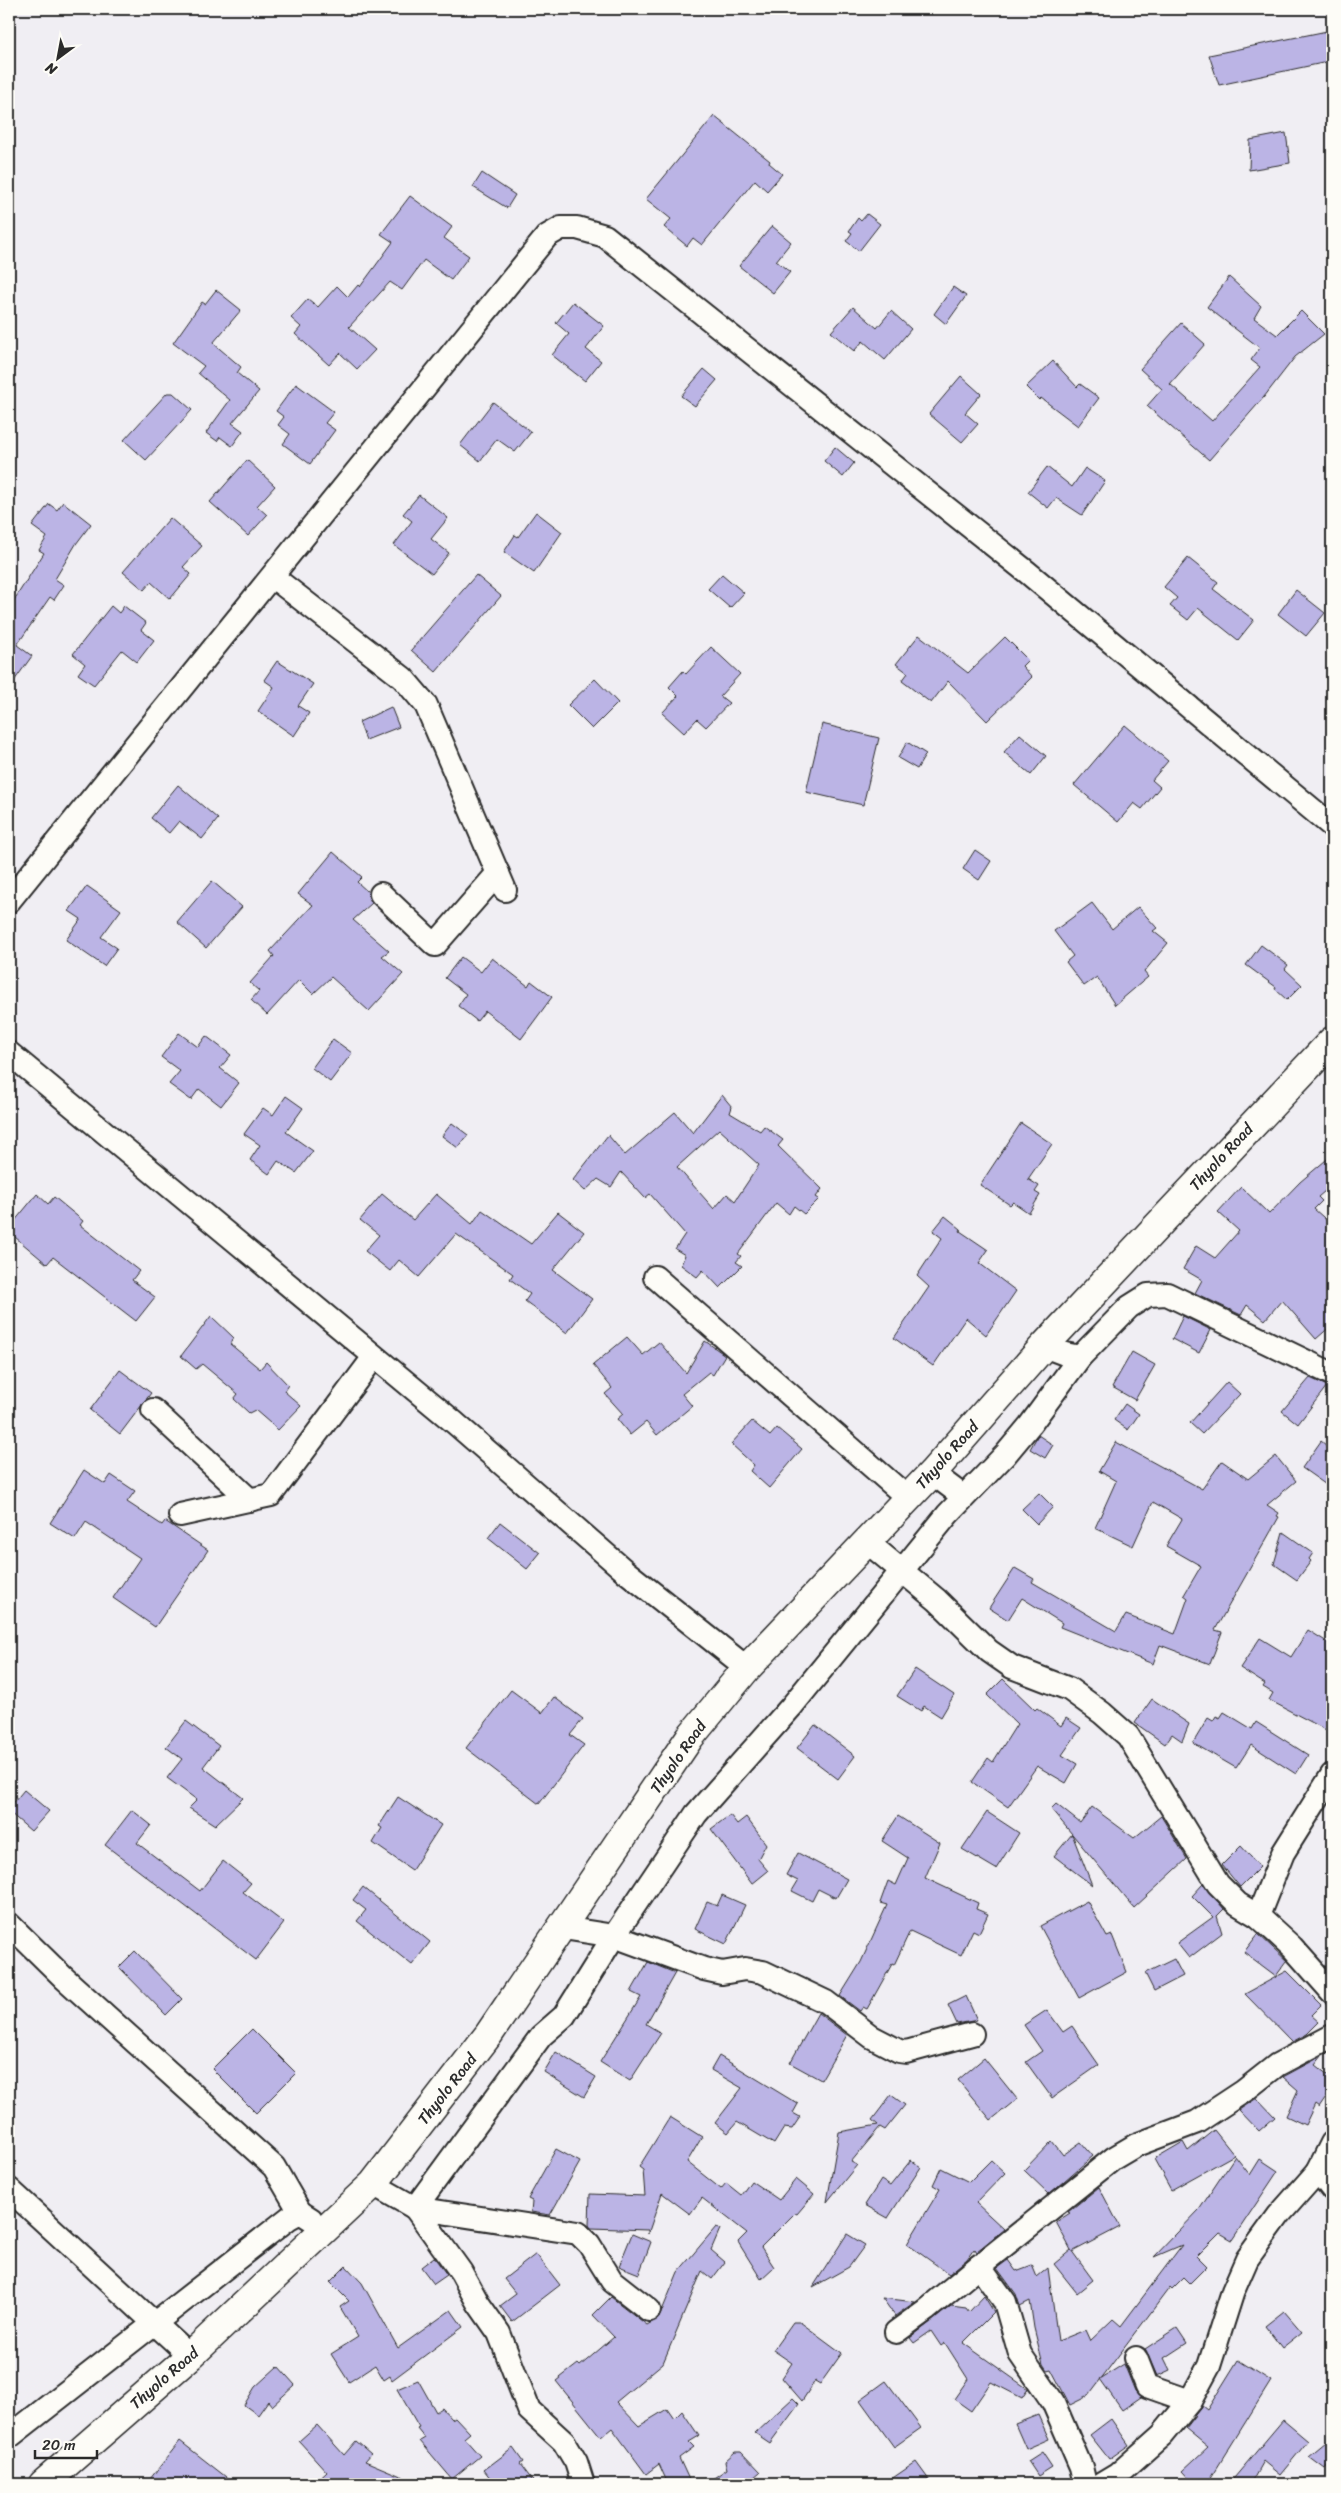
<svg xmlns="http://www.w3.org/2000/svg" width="1341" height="2493" font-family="Sriracha,sans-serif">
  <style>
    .building { fill: #bbb4e5; stroke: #2b2b2b; fill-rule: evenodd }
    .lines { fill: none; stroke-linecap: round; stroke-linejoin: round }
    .minor-casing { stroke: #2b2b2b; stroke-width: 26 }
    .highway-casing { stroke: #2b2b2b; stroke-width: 31 }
    .minor { stroke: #fdfcf7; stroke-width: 22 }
    .highway { stroke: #fdfcf7; stroke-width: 28 }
    .labels { text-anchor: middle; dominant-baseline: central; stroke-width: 4.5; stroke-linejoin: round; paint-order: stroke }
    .street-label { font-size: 16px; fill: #2b2b2b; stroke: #fdfcf7 }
  </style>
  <rect width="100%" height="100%" fill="#f0eef3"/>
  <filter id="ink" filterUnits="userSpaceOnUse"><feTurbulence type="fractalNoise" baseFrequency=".02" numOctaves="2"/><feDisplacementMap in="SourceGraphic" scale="10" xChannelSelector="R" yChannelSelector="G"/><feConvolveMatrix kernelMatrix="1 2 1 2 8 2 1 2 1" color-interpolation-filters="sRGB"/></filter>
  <g filter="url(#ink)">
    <g class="building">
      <polygon points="1332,30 1332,61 1219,85 1209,55"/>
      <polygon points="714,116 770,161 769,163 782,174 767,191 755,180 702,245 693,238 687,246 664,227 671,219 646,199"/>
      <polygon points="1286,133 1290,163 1249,170 1250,140"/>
      <polygon points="482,173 515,195 507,208 473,187"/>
      <polygon points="410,196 452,227 444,238 469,256 451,280 424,260 402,290 390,282 349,327 375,350 357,369 340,353 329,365 295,334 301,327 291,318 308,299 318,307 337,286 348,297 358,285 360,287 393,242 381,234"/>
      <polygon points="867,214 880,224 859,251 846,241 852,233 849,231 858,218 861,221"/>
      <polygon points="772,226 791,242 776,261 790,272 773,293 739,266"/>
      <polygon points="1229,277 1261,306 1254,318 1277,335 1301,311 1324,334 1295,357 1264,397 1209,460 1147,406 1162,389 1140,369 1181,323 1205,344 1170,384 1212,421 1260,367 1251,360 1260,348 1207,307"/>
      <polygon points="953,287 966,296 946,324 934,314"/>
      <polygon points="216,290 241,310 213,343 241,367 237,373 259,391 232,423 243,431 232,446 220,437 217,441 206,433 230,400 198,373 204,366 173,343 202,302 205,304"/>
      <polygon points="573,302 604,326 586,349 601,361 585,381 552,355 569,334 556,323"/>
      <polygon points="853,307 877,328 891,311 911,329 885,360 863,341 854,351 831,332"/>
      <polygon points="1053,361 1077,387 1080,384 1099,398 1078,426 1041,398 1039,400 1026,387"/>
      <polygon points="704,369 717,380 695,406 681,396"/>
      <polygon points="961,376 981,394 965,413 978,424 962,442 929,414"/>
      <polygon points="296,384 334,412 325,423 335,430 310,464 283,444 290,434 278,425 284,417 276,411"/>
      <polygon points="167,393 173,393 192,410 146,460 124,440"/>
      <polygon points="493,402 531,432 515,452 497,439 480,461 460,445"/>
      <polygon points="835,447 854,463 843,477 824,461"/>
      <polygon points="247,460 275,486 257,506 267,515 248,536 210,502"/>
      <polygon points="1047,467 1072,487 1085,468 1105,481 1082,515 1056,498 1048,508 1028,492"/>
      <polygon points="419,495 448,518 431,539 449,553 432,574 394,545 412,521 403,514"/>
      <polygon points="63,502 91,524 76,544 55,579 64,585 54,600 50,597 17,645 32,656 9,688 9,608 44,553 39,550 47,537 32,526 49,504 57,510"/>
      <polygon points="536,512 562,532 534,573 504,552 515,535 518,537"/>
      <polygon points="170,518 202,546 183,567 191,574 170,599 151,582 144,590 123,572"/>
      <polygon points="1188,558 1218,582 1213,589 1254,620 1238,640 1198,608 1188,620 1170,606 1177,598 1164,587"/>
      <polygon points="722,574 744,593 730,608 708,589"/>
      <polygon points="476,575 501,596 436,672 411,650"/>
      <polygon points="1296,590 1325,613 1306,636 1278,614"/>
      <polygon points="111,606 119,613 124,606 146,623 141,630 154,640 137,662 122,650 94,685 78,674 85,664 73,654"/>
      <polygon points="919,635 968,673 1005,637 1028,660 1022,666 1032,677 987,721 948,681 931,703 902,681 908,673 896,664"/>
      <polygon points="711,647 740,674 720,696 729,703 706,727 697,719 684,733 662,713 678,696 669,687 683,671 686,674"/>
      <polygon points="277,661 313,684 298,706 309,713 294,736 258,711 274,687 264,680"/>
      <polygon points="595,679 618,703 592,729 568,705"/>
      <polygon points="391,707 399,727 366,740 359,722"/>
      <polygon points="822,724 879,738 863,805 806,792"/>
      <polygon points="1125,725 1168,761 1152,780 1160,787 1142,809 1134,803 1118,822 1074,785"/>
      <polygon points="1020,734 1046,756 1031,775 1004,752"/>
      <polygon points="907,742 926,754 917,769 898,758"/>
      <polygon points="178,785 218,819 202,839 179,821 169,833 151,818"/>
      <polygon points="975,850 991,861 979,880 963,869"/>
      <polygon points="333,852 362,877 357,882 368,892 372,903 353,920 389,951 382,956 403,974 369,1011 331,977 313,994 299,980 267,1015 251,1000 259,991 250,983 274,956 270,951 313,905 298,894"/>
      <polygon points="212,881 242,907 206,948 177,922"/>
      <polygon points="87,886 121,910 101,937 117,948 104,966 66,940 81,919 69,911"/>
      <polygon points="1092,903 1112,929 1138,907 1157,928 1153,931 1168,943 1144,972 1148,977 1115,1005 1097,977 1084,986 1066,962 1073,956 1054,931"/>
      <polygon points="1261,945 1288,965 1285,969 1302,985 1287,1000 1275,989 1276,987 1246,965"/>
      <polygon points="461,957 481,972 492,958 528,986 531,981 552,997 521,1039 485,1011 477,1021 458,1006 466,994 445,978"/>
      <polygon points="179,1033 198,1047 206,1036 231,1055 220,1068 239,1083 221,1106 199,1089 191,1100 169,1084 180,1071 161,1057"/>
      <polygon points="333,1039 352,1053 330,1082 312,1068"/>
      <path d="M 722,1095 L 732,1107 L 730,1113 L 760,1131 L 764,1126 L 783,1140 L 778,1146 L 822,1189 L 816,1197 L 819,1199 L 804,1214 L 794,1206 L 789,1214 L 776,1203 L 738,1254 L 741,1256 L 736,1262 L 742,1266 L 720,1288 L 703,1270 L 697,1277 L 681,1265 L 685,1255 L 675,1249 L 685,1234 L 650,1194 L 645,1198 L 621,1172 L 611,1187 L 598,1179 L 585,1191 L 573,1180 L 608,1135 L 625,1155 L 675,1112 L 693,1133 ZM 719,1129 L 759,1165 L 735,1201 L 727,1194 L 714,1209 L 677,1167 Z"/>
      <polygon points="286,1096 303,1108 286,1132 313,1151 296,1173 278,1161 269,1174 250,1160 260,1145 244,1134 263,1108 273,1115"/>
      <polygon points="452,1123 468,1135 458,1148 442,1136"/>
      <polygon points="1021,1123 1052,1144 1028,1179 1039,1186 1035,1192 1040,1195 1029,1213 1013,1202 1010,1205 980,1185"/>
      <polygon points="1332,1155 1332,1185 1318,1197 1322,1201 1314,1209 1332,1225 1332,1325 1316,1339 1282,1300 1265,1320 1247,1305 1241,1315 1195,1293 1202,1280 1183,1269 1196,1246 1215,1258 1239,1231 1218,1212 1241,1187 1269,1214 1300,1182"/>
      <polygon points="37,1194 48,1204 54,1197 83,1221 80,1225 139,1271 132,1280 155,1297 136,1321 53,1257 47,1264 9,1232 9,1228"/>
      <polygon points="382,1194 413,1220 436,1194 472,1224 482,1210 531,1244 558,1212 584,1232 553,1270 592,1299 567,1333 525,1301 530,1294 510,1279 513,1274 456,1234 419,1277 399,1260 390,1271 365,1251 379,1235 360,1220"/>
      <polygon points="945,1216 961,1229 960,1231 988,1250 979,1263 1016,1291 986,1335 966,1318 933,1366 894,1338 929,1287 917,1276 942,1238 933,1231"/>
      <polygon points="211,1316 234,1338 230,1344 260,1369 266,1362 288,1385 284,1391 301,1406 278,1430 255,1410 249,1413 234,1399 238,1394 202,1364 196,1369 181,1356"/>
      <polygon points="1183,1316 1211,1330 1199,1353 1172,1339"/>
      <polygon points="627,1337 643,1355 659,1342 686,1373 705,1341 725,1355 713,1375 709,1372 682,1394 692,1406 657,1435 646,1422 630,1435 617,1419 623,1414 605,1394 612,1388 593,1365"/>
      <polygon points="1132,1352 1155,1365 1135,1400 1112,1387"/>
      <polygon points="120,1370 151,1393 120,1434 90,1410"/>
      <polygon points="1310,1378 1327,1386 1298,1424 1282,1411"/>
      <polygon points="1227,1382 1240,1394 1202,1434 1190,1423"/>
      <polygon points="1125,1404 1139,1414 1128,1430 1114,1420"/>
      <polygon points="752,1421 770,1436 777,1428 802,1449 769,1488 750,1471 754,1465 731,1444"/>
      <polygon points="1038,1435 1053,1445 1045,1458 1030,1449"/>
      <polygon points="1321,1441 1332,1450 1332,1489 1302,1468"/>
      <polygon points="1116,1442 1202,1489 1222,1461 1248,1479 1276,1456 1296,1481 1267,1505 1279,1513 1277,1516 1279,1517 1215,1630 1222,1632 1210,1664 1160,1645 1153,1664 1060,1627 1062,1623 1022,1598 1008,1620 989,1608 1015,1568 1034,1579 1032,1582 1116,1631 1126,1615 1175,1634 1188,1598 1184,1595 1201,1566 1166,1546 1182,1519 1153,1502 1133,1546 1095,1528 1116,1481 1099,1471"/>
      <polygon points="84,1470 105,1484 111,1475 135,1491 127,1502 162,1525 165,1521 208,1550 155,1627 113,1598 140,1558 86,1522 75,1539 50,1523"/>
      <polygon points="1039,1493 1053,1507 1037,1524 1022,1509"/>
      <polygon points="500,1522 540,1553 527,1569 488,1538"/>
      <polygon points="1283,1532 1313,1553 1309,1559 1311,1561 1297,1580 1274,1564"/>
      <polygon points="1308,1630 1332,1645 1332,1733 1269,1700 1273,1693 1263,1687 1265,1684 1240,1668 1260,1638 1291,1657"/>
      <polygon points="915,1669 954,1695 941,1717 924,1706 921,1711 897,1696"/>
      <polygon points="1003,1679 1035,1710 1037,1708 1061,1726 1066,1718 1081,1728 1062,1755 1077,1764 1066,1783 1037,1766 1008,1807 972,1782 988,1758 993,1762 1017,1724 987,1695"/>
      <polygon points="511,1690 542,1713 554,1697 583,1719 570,1735 584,1745 539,1804 466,1748"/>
      <polygon points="1152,1699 1189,1724 1182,1741 1172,1734 1165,1744 1135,1723"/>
      <polygon points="1224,1712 1252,1729 1256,1722 1308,1755 1296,1774 1251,1745 1236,1768 1193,1743 1208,1718 1213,1721 1216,1716 1220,1718"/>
      <polygon points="186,1721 219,1746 203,1767 243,1798 215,1825 189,1808 197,1800 167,1778 182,1759 166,1747"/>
      <polygon points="815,1725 855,1756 838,1779 797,1748"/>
      <polygon points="24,1790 49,1811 31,1831 9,1812 9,1808"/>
      <polygon points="398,1797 441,1825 412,1870 373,1843 382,1828 379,1826"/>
      <polygon points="1056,1804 1080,1823 1092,1807 1134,1838 1161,1816 1187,1859 1134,1908 1072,1834 1092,1885 1054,1856 1072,1834 1051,1809"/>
      <polygon points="132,1810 151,1825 137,1843 200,1891 223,1861 251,1883 243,1892 284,1923 256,1960 105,1845"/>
      <polygon points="987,1812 1019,1833 996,1869 962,1849"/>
      <polygon points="730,1815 737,1824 746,1817 766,1844 758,1859 768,1871 752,1884 711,1829"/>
      <polygon points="898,1816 940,1843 925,1878 978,1903 976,1909 988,1914 979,1933 973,1930 961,1955 910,1931 894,1965 892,1964 867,2009 863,2007 860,2011 840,1996 861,1962 887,1905 880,1903 888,1881 896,1885 908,1858 882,1841"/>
      <polygon points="1241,1846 1260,1867 1240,1887 1222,1865"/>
      <polygon points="798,1853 847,1879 836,1898 818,1889 812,1901 792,1891 798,1881 786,1875"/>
      <polygon points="1203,1884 1224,1909 1217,1916 1222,1933 1189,1958 1177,1943 1213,1917 1192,1896"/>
      <polygon points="363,1887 430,1942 412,1965 357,1921 366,1910 353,1900"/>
      <polygon points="722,1895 745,1905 726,1944 695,1929 707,1902 717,1906"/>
      <polygon points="1087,1901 1107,1937 1112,1935 1127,1972 1079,1998 1040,1926"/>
      <polygon points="1258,1934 1287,1961 1276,1976 1244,1952"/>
      <polygon points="135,1951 182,1999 166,2015 119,1967"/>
      <polygon points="1174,1959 1183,1976 1154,1991 1145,1973"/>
      <polygon points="648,1962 675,1973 646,2024 661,2033 630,2081 600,2062 641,1997 631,1992"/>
      <polygon points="1287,1971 1321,2005 1311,2015 1319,2022 1307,2034 1292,2042 1245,1994"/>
      <polygon points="966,1996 977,2020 957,2024 948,2005"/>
      <polygon points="1047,2010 1063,2032 1072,2026 1099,2065 1052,2098 1026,2062 1042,2051 1024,2025"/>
      <polygon points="818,2013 847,2035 821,2080 790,2063"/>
      <polygon points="252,2029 296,2073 256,2113 212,2069"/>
      <polygon points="556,2052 596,2077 584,2097 544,2072"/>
      <polygon points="719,2056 798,2104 793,2113 800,2117 792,2129 784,2128 774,2144 737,2122 728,2133 715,2123 742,2088 711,2070"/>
      <polygon points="1322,2056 1315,2065 1332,2078 1332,2088 1319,2107 1315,2104 1305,2125 1286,2116 1298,2090 1283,2077"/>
      <polygon points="984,2058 1017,2099 991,2120 958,2080"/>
      <polygon points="891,2095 905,2105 885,2130 880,2127 851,2162 857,2165 827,2202 839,2132 878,2125 872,2120"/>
      <polygon points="1257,2098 1275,2117 1259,2131 1239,2110"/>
      <polygon points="670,2117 702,2137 687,2162 721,2189 726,2183 741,2195 751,2181 779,2200 796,2179 814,2194 797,2214 795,2213 761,2247 774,2267 761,2279 738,2242 747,2233 702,2198 690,2214 662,2193 648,2234 648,2230 591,2228 589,2225 590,2194 645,2196 643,2170 639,2167"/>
      <polygon points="1214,2130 1234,2155 1171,2190 1154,2159 1183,2142 1188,2151"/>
      <polygon points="1052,2141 1063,2155 1081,2142 1093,2156 1049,2194 1024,2170"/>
      <polygon points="556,2149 580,2162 550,2215 531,2212 532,2201 528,2199"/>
      <polygon points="1235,2156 1250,2175 1260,2159 1278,2171 1232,2240 1220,2233 1197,2256 1207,2266 1190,2283 1184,2277 1172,2289 1170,2287 1088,2396 1070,2405 1051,2369 1047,2370 1043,2364 1034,2328 1030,2301 1020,2306 1016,2294 997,2268 1008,2260 1016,2271 1032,2265 1037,2277 1048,2268 1058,2341 1085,2330 1090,2341 1113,2319 1121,2326 1182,2245 1154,2257 1199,2210"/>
      <polygon points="911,2160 921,2167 888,2218 865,2205 881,2180 890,2186"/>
      <polygon points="991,2160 1005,2173 976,2203 1004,2229 976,2252 974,2249 967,2259 949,2274 907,2244 940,2189 933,2185 941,2168 969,2182"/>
      <polygon points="1099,2187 1120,2227 1072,2252 1056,2222 1070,2213 1068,2212"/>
      <polygon points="716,2227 720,2229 711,2250 725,2262 712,2279 702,2271 663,2363 616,2402 639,2426 667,2409 674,2419 682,2411 699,2436 689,2442 694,2447 679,2458 691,2484 668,2484 659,2464 646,2474 612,2428 601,2437 556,2381 578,2364 580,2366 614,2337 593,2315 611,2297 647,2325 659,2318 678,2272"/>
      <polygon points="632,2234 651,2242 639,2274 619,2266"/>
      <polygon points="847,2234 865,2245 849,2267 813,2287"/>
      <polygon points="1071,2250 1093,2280 1077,2293 1054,2264"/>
      <polygon points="536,2254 560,2285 512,2322 500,2306 516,2294 504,2279"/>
      <polygon points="434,2257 447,2275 434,2284 421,2267"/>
      <polygon points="346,2266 362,2283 398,2348 451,2310 463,2327 392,2380 390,2376 384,2380 375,2365 349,2382 331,2354 358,2337 340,2307 349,2301 330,2282"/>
      <polygon points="984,2296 994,2312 963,2343 1028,2389 1022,2398 991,2382 971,2411 954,2399 968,2379 945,2343 941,2346 931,2331 914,2343 910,2338 951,2306 966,2308 969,2312"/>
      <polygon points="882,2298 915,2302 895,2316"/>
      <polygon points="1284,2311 1302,2332 1282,2348 1265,2326"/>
      <polygon points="793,2322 800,2322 842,2353 820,2384 815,2381 802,2401 782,2378 792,2363 773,2350"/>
      <polygon points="1177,2328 1187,2343 1164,2358 1170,2370 1157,2376 1145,2349"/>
      <polygon points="1238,2360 1271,2381 1207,2484 1194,2484 1182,2471 1208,2447 1185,2428 1202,2406 1207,2410"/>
      <polygon points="1124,2364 1135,2391 1141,2397 1122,2410 1100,2379"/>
      <polygon points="278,2366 295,2385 272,2406 268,2401 258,2415 244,2405 255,2387"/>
      <polygon points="418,2380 436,2412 442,2408 452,2419 455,2417 470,2433 464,2438 480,2456 452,2479 420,2441 425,2438 417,2428 419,2427 397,2389"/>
      <polygon points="886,2381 921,2428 894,2447 860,2400"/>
      <polygon points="793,2398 799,2404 770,2443 755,2433"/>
      <polygon points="1038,2415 1049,2439 1026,2449 1015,2424"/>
      <polygon points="1111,2419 1129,2445 1109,2459 1090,2435"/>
      <polygon points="1283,2420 1308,2441 1280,2475 1263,2461 1250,2484 1229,2484"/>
      <polygon points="317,2425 344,2455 356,2441 371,2454 365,2461 420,2484 314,2484 327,2472 299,2441"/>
      <polygon points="1332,2438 1332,2459 1325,2469 1309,2457"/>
      <polygon points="180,2441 235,2484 146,2484"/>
      <polygon points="513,2448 523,2462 520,2464 535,2484 495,2484 484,2470"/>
      <polygon points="735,2452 741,2452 760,2472 746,2484 705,2484 727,2469 725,2461"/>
      <polygon points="1042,2452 1052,2467 1038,2476 1028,2461"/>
      <polygon points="916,2462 932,2484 884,2484"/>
    </g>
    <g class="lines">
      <g class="minor-casing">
        <g id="minor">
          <polyline points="273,577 403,678 426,705 505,890"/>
          <polyline points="381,894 435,945 498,873"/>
          <polyline points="9,901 547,236 561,228 577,228 605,236 1027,572 1332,826"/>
          <polyline points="9,1053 455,1423 625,1571 747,1668"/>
          <polyline points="655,1277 908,1498"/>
          <polyline points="1044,1346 1065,1354 1080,1357"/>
          <polyline points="153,1410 250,1500"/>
          <polyline points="932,1473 964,1497"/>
          <polyline points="180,1515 271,1495 374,1357"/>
          <polyline points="866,1541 937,1600 989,1651 1012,1667 1069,1689 1102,1713 1128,1736 1218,1884 1238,1904 1258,1916 1292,1947 1332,1992"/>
          <polyline points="1258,1916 1283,1853 1332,1775"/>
          <polyline points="9,1924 63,1977 274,2167 300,2212"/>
          <polyline points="563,1928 614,1936 704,1969 722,1973 745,1969 763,1972 826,2002 872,2037 899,2051 906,2052 972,2034"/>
          <polyline points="1318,2171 1332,2189"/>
          <polyline points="373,2184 415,2208 578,2233 589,2244 612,2281 649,2310"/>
          <polyline points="9,2189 190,2356"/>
          <polyline points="415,2208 541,2036 564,2016 614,1936 696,1814 791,1707 948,1514 1005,1455 1030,1425 1080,1357 1129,1307 1148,1295 1167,1294 1332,1374"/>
          <polyline points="415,2208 461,2272 478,2303 499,2333 529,2410 564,2442 576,2462 583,2484"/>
          <polyline points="979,2266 1114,2158 1136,2145 1197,2122 1244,2091 1277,2065 1332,2036"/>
          <polyline points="896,2332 926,2310 979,2266 1005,2302 1020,2354 1053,2402 1081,2467 1085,2484"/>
          <polyline points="1136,2358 1147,2386 1190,2401"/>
          <polyline points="9,2437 289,2218 300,2212 311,2219"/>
          <polyline points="1102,2484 1117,2475 1162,2435 1190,2401 1209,2366 1233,2291 1247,2259 1279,2215 1318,2171 1332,2143"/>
        </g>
      </g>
      <g class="highway-casing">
        <polyline id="highway" points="43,2484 190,2356 373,2184 489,2034 690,1737 747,1668 932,1473 1044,1346 1332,1041"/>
      </g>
      <use href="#minor" class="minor"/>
      <use href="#highway" class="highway"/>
    </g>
  </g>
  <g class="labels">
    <g class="street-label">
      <text transform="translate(1221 1157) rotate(-47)">Thyolo Road</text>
      <text transform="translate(947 1455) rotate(-48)">Thyolo Road</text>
      <text transform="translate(678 1757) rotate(-55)">Thyolo Road</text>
      <text transform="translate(447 2089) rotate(-52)">Thyolo Road</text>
      <text transform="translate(164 2378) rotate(-41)">Thyolo Road</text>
    </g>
  </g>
  <rect width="1341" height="2493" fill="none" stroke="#fdfcf7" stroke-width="30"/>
  <rect x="15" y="15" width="1311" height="2463" fill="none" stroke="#2b2b2b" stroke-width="2" filter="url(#ink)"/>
  <g transform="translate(58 58) rotate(212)" stroke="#fdfcf7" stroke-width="4" paint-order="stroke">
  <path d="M0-4L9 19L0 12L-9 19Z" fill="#2b2b2b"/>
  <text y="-8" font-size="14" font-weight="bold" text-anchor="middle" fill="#2b2b2b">N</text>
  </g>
  <path d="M35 2450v8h62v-8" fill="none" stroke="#2b2b2b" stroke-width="2.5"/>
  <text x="42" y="2450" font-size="15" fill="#2b2b2b" stroke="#fdfcf7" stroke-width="4" paint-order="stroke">20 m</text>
</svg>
